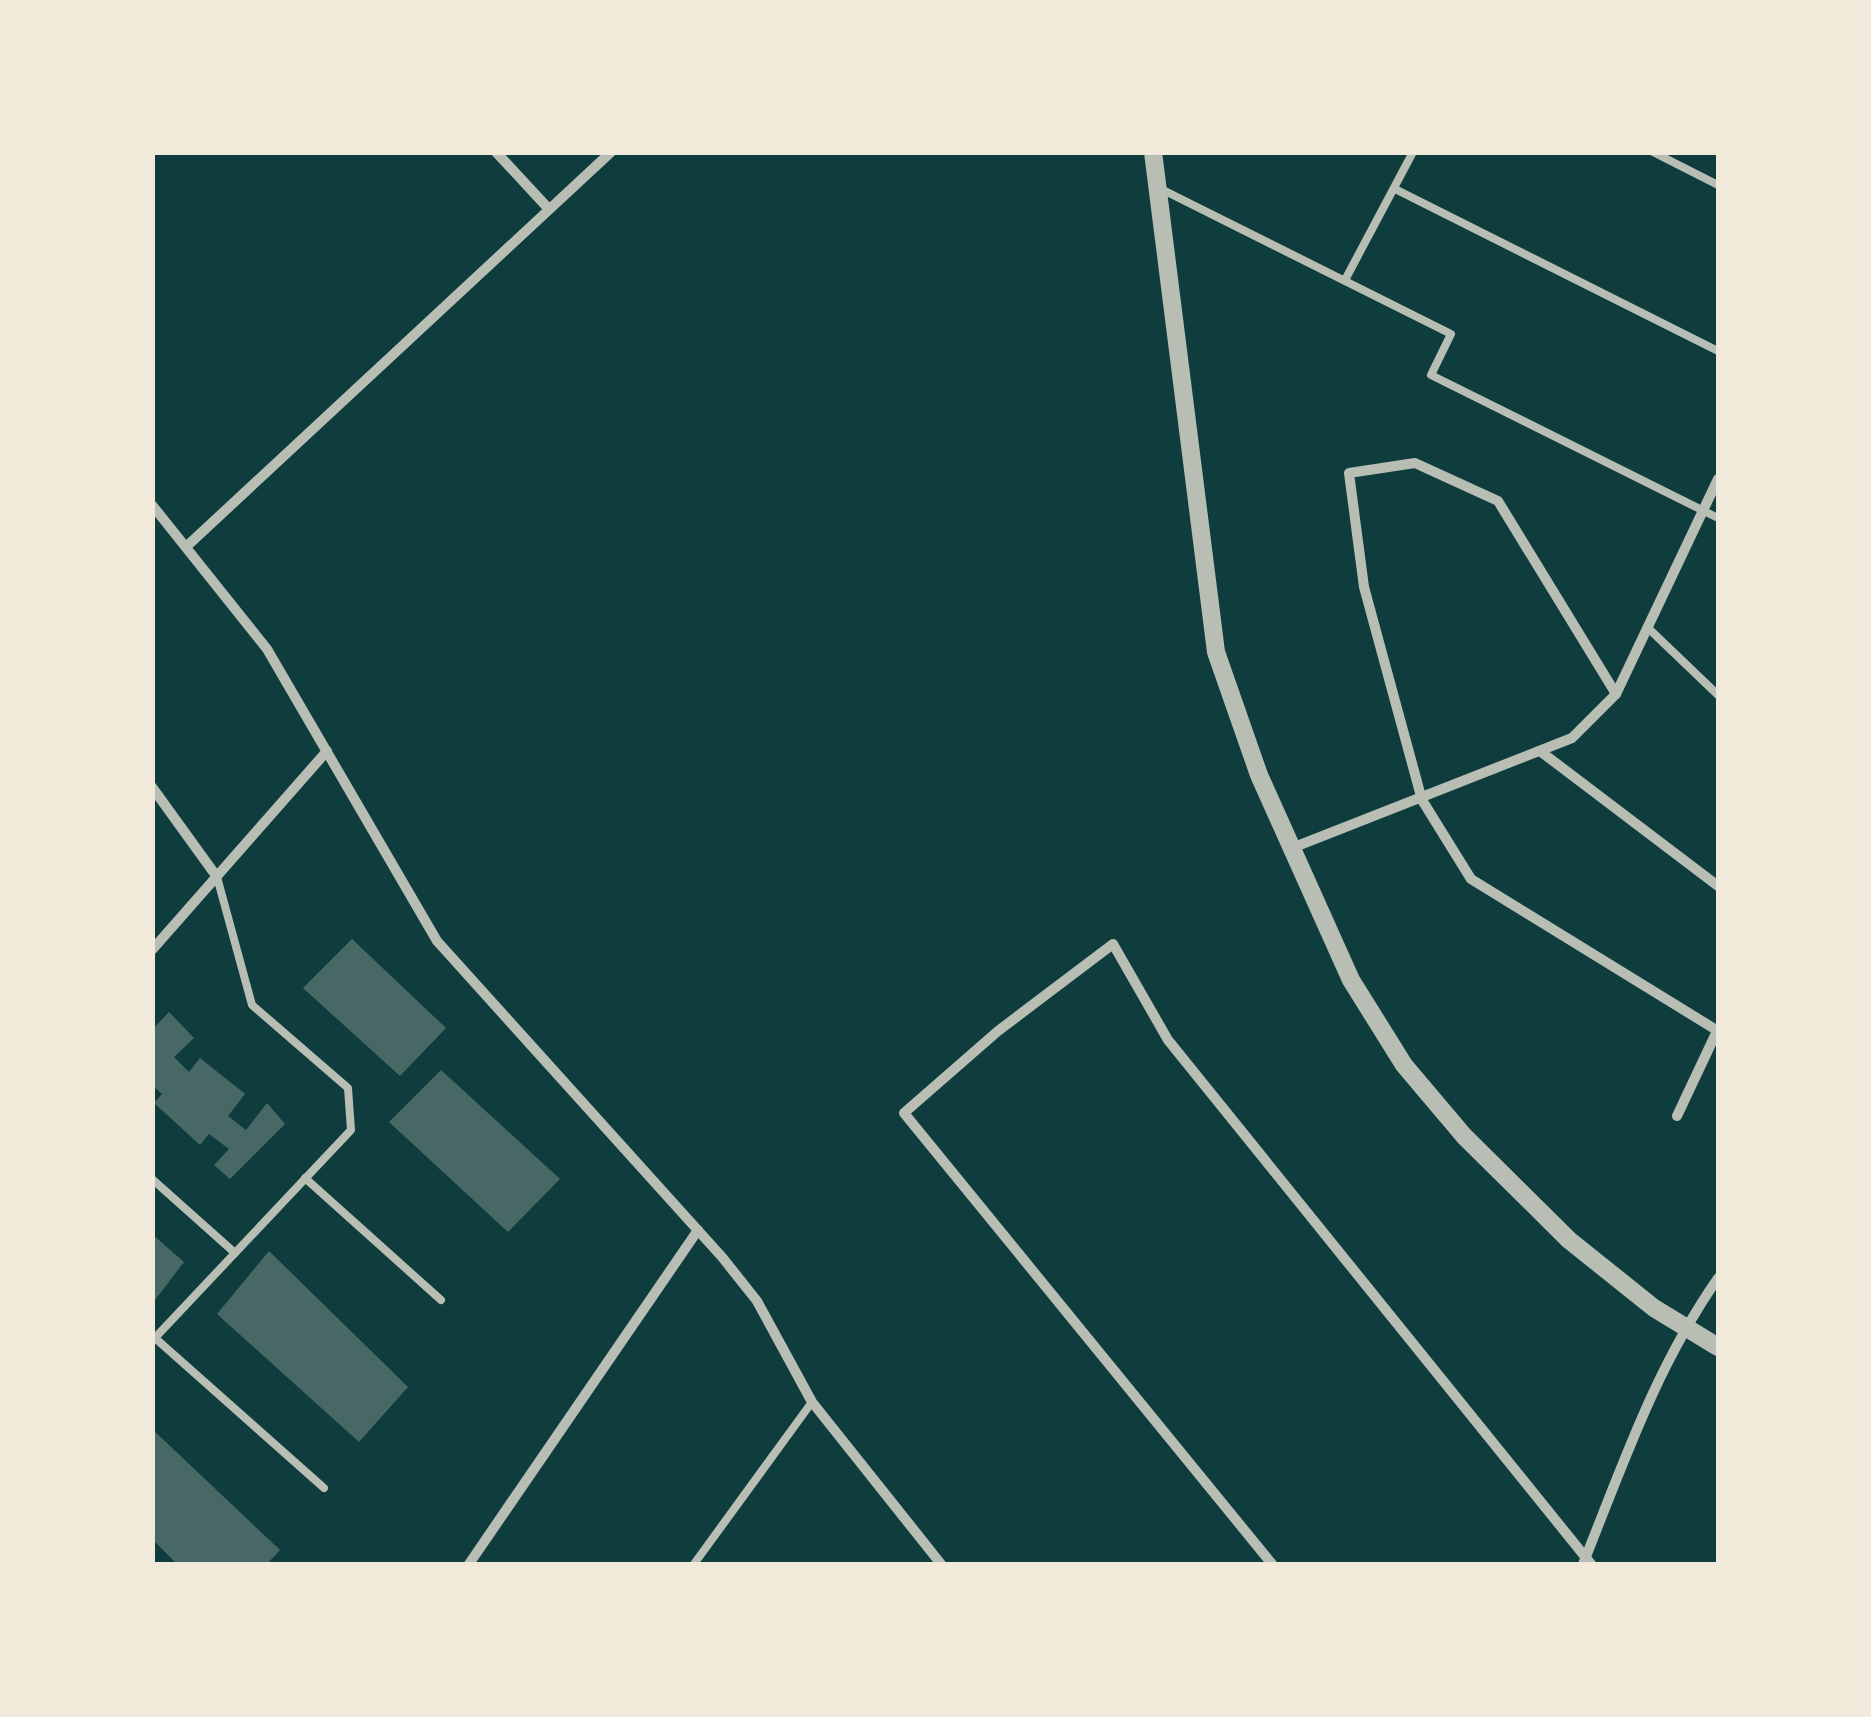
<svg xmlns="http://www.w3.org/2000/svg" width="1871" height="1717" font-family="Poppins,sans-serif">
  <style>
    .building { fill: #486865 }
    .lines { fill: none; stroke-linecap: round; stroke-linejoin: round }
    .service { stroke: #b8beb3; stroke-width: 8 }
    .minor { stroke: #b8beb3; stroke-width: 10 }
    .tertiary { stroke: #b8beb3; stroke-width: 18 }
  </style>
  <rect width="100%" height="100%" fill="#0f3d3e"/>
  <g class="building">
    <polygon points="352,939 446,1028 400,1076 303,988"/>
    <polygon points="169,1012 194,1038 174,1057 189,1072 200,1058 245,1094 228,1116 246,1130 267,1103 285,1124 230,1179 214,1165 229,1149 209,1134 200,1145 154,1103 162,1094 152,1085 152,1030"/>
    <polygon points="441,1070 560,1179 508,1232 389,1122"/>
    <polygon points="152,1234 184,1262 152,1304"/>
    <polygon points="269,1251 408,1387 359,1442 217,1314"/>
    <polygon points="152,1429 280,1550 267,1564 177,1564 152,1539"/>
  </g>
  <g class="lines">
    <g class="service">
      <polyline points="1653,152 1718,185"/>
      <polyline points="1159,188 1451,334 1431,375 1718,518"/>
      <polyline points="1395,189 1718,351"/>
      <polyline points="1345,280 1413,152"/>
      <polyline points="1647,627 1718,695"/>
      <polyline points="305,1178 441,1300"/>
      <polyline points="152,1179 235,1253"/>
      <polyline points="155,1338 324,1488"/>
      <polyline points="152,1341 351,1130 348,1088 252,1005 217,877"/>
      <polyline points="694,1564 812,1402"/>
    </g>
    <g class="minor">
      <polyline points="496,152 547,207"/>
      <polyline points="152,505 267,649 437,941 722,1257 757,1301 812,1402 941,1564"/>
      <polyline points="187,546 611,152"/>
      <polyline points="1616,694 1498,501 1415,463 1349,473 1364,587 1422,800 1471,879 1718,1031"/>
      <polyline points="1540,751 1718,886"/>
      <polyline points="152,787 217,877"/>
      <polyline points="1292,848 1572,738 1616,694 1718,479"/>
      <polyline points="152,950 327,751"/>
      <polyline points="1677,1116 1718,1029"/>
      <polyline points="469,1564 698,1230"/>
      <polyline points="1272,1564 904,1113 998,1031 1113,944 1168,1040 1591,1564"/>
      <path d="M 1583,1564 C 1624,1462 1655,1369 1718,1278"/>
    </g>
    <polyline class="tertiary" points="1153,152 1216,652 1259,775 1351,980 1404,1065 1464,1136 1569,1240 1654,1308 1718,1347"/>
  </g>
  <rect width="1871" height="1717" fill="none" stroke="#f1e9da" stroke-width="310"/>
</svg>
